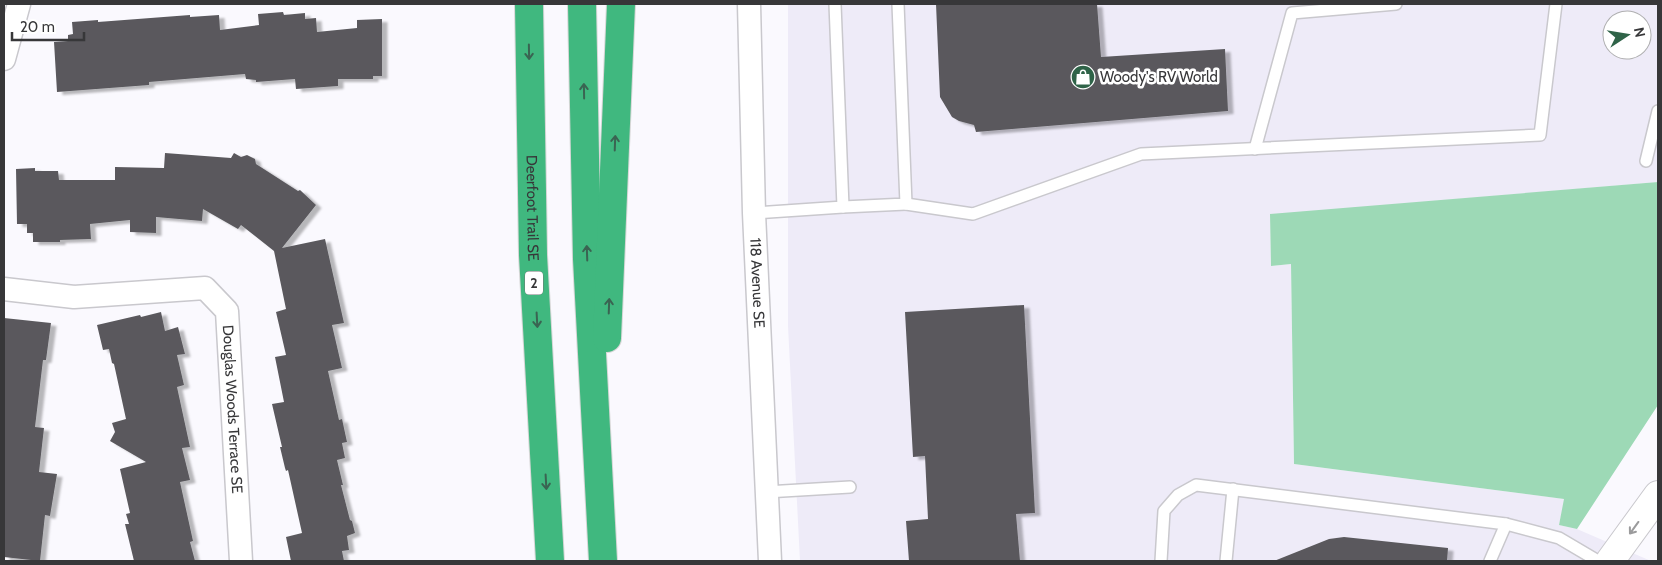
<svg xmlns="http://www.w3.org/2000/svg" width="1662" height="565" font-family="Cabin,sans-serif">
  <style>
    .built { fill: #eeebf8; fill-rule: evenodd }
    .green { fill: #9dd9b6 }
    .building { fill: #5a595d; filter: url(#shadow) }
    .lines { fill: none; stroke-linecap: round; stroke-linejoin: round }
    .lane-casing { stroke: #c9c8cd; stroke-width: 14 }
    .street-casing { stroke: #c9c8cd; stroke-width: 25 }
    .secondary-casing { stroke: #c9c8cd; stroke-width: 30 }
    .highway-casing { stroke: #d7d7d7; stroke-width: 30 }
    .lane { stroke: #fff; stroke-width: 11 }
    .street { stroke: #fff; stroke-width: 22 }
    .secondary { stroke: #fff; stroke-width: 28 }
    .highway { stroke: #40b87f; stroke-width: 28 }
    .oneway { stroke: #3a6452 }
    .oneway2 { stroke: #9b9b9c }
    .labels { text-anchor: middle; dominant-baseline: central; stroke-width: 5; stroke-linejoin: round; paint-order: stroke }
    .shield { fill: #fff; stroke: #737374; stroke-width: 1 }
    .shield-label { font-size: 14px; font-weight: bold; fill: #373739 }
    .poi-label { font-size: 15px; fill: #373739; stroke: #fff; text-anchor: start }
    .street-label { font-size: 15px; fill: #373739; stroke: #fff }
  </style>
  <defs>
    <filter id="shadow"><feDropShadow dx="5.5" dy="3" stdDeviation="1" flood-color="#0004"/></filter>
  </defs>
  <rect width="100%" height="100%" fill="#faf9fe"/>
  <path class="built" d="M 788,4 L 1658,4 L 1658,182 L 1270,215 L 1271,266 L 1291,264 L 1294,464 L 1565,499 L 1559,525 L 1577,529 L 1651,561 L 800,561 L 788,326 ZM 1612,20 L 1642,20 L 1642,50 L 1612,50 Z"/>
  <polygon class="green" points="1658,182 1658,405 1577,529 1559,525 1564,499 1294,464 1291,264 1271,266 1270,214"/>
  <g class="building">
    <polygon points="936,4 1097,4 1101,57 1225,49 1228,111 976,132 974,125 959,121 952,117 940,97"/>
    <polygon points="283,12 284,15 305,13 305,19 316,18 317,32 357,28 357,20 382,19 382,76 373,76 373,79 338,79 338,86 296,89 295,79 256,82 256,80 246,79 245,74 149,82 149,85 57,92 54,42 68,41 68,35 73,34 72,22 98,20 98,22 190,15 190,17 219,15 220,30 259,25 258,14"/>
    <polygon points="165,153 231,158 234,153 241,157 247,155 255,159 256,164 298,191 300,190 316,205 282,248 325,239 344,323 332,325 342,368 328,371 339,420 342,419 347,442 342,443 345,458 337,460 343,485 341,485 350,520 352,521 355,533 347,536 349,550 342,551 344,561 291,561 286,537 302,533 288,470 286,471 285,468 280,447 282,447 272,404 284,402 275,357 286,355 276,312 286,309 274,251 241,225 238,229 203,209 202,221 156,217 156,233 130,232 130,220 90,224 91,239 60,240 60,242 33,242 33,233 27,233 27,224 17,224 16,169 35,168 35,171 58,171 59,180 115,180 115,167 164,168"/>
    <polygon points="1024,305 1035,513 1016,514 1020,561 909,561 906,521 928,519 925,456 913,457 905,312"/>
    <polygon points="161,312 165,331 178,327 185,354 177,355 184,385 177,387 190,447 182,448 190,480 180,482 193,541 190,542 195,561 134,561 125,524 129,524 126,514 130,513 120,469 146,462 110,441 115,432 112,423 126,419 114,364 112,363 109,349 103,350 97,325 140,315 141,317"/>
    <polygon points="4,318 51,323 46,360 43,360 35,427 44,428 39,472 57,474 50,516 45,515 40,561 4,557"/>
    <polygon points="1344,537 1448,548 1447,561 1274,561 1329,539"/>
  </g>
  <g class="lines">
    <g class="lane-casing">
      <g id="lane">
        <polyline points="1255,149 1292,13 1396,4"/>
        <polyline points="1646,161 1658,111"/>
        <polyline points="906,204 973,214 1141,154 1540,135 1556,4"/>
        <polyline points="843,207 906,204 898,4"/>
        <polyline points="754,213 843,207 835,4"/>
        <polyline points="766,492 850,487"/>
        <polyline points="1161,561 1164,511 1178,495 1196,485 1506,524 1559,538 1598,561"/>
        <polyline points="1226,561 1233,489"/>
        <polyline points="1490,561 1506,524"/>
      </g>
    </g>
    <g class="street-casing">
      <g id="street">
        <path id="s1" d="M 749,4 L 754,213 L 770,561"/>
        <polyline points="4,59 19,4"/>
        <path id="s2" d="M 4,289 L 74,297 L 205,288 L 227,311 L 241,561"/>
      </g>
    </g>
    <g class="secondary-casing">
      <polyline id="secondary" points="1610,561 1658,495"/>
    </g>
    <g class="highway-casing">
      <g id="highway">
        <path id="s3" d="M 529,4 L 533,255 L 550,561"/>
        <polyline points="582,4 587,259 603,561"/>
        <polyline points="607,338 621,4"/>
      </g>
    </g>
    <use href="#lane" class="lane"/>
    <use href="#street" class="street"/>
    <use href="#secondary" class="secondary"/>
    <use href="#highway" class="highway"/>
  </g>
  <defs><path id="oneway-shaft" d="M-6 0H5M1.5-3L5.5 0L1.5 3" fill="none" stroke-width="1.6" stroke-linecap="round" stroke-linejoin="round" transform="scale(1.25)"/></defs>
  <g class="oneway">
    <use href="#oneway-shaft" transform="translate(529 52) rotate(89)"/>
    <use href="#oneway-shaft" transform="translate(584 91) rotate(-91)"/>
    <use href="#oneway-shaft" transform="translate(615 143) rotate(-88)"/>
    <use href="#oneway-shaft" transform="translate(587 253) rotate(-92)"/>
    <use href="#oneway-shaft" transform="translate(609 306) rotate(-88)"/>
    <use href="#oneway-shaft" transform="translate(537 320) rotate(87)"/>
    <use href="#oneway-shaft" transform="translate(546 482) rotate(87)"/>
  </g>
  <use class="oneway2" href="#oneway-shaft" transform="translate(1634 528) rotate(126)"/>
  <defs>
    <g id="shop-disc" transform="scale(1.25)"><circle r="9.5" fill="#2f6348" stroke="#fff"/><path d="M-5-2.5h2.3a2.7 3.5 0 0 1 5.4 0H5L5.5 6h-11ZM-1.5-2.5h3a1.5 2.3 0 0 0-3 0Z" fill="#fff"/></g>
  </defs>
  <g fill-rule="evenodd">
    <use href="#shop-disc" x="1083" y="77"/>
  </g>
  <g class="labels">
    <rect class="shield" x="525" y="271.5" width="18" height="23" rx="4"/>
    <g class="shield-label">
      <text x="534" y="283">2</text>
    </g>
    <g class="poi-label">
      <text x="1100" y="77">Woody's RV World</text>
    </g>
    <g class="street-label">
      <text stroke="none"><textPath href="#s3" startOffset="204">Deerfoot Trail SE</textPath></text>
      <text stroke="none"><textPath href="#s1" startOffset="279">118 Avenue SE</textPath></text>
      <text stroke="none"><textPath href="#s2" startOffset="332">Douglas Woods Terrace SE</textPath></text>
    </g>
  </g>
  <rect width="1662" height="565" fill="none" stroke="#373739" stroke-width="10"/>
  <g transform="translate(1627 35) rotate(78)"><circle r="24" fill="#ffffff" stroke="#afafb0"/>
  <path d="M0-4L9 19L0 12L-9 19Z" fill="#2f6348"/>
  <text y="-8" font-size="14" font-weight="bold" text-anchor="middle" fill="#373739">N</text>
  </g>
  <path d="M12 32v8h72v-8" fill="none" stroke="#373739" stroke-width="2.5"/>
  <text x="20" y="32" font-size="15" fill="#373739" stroke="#ffffff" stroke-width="4" paint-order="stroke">20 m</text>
</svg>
